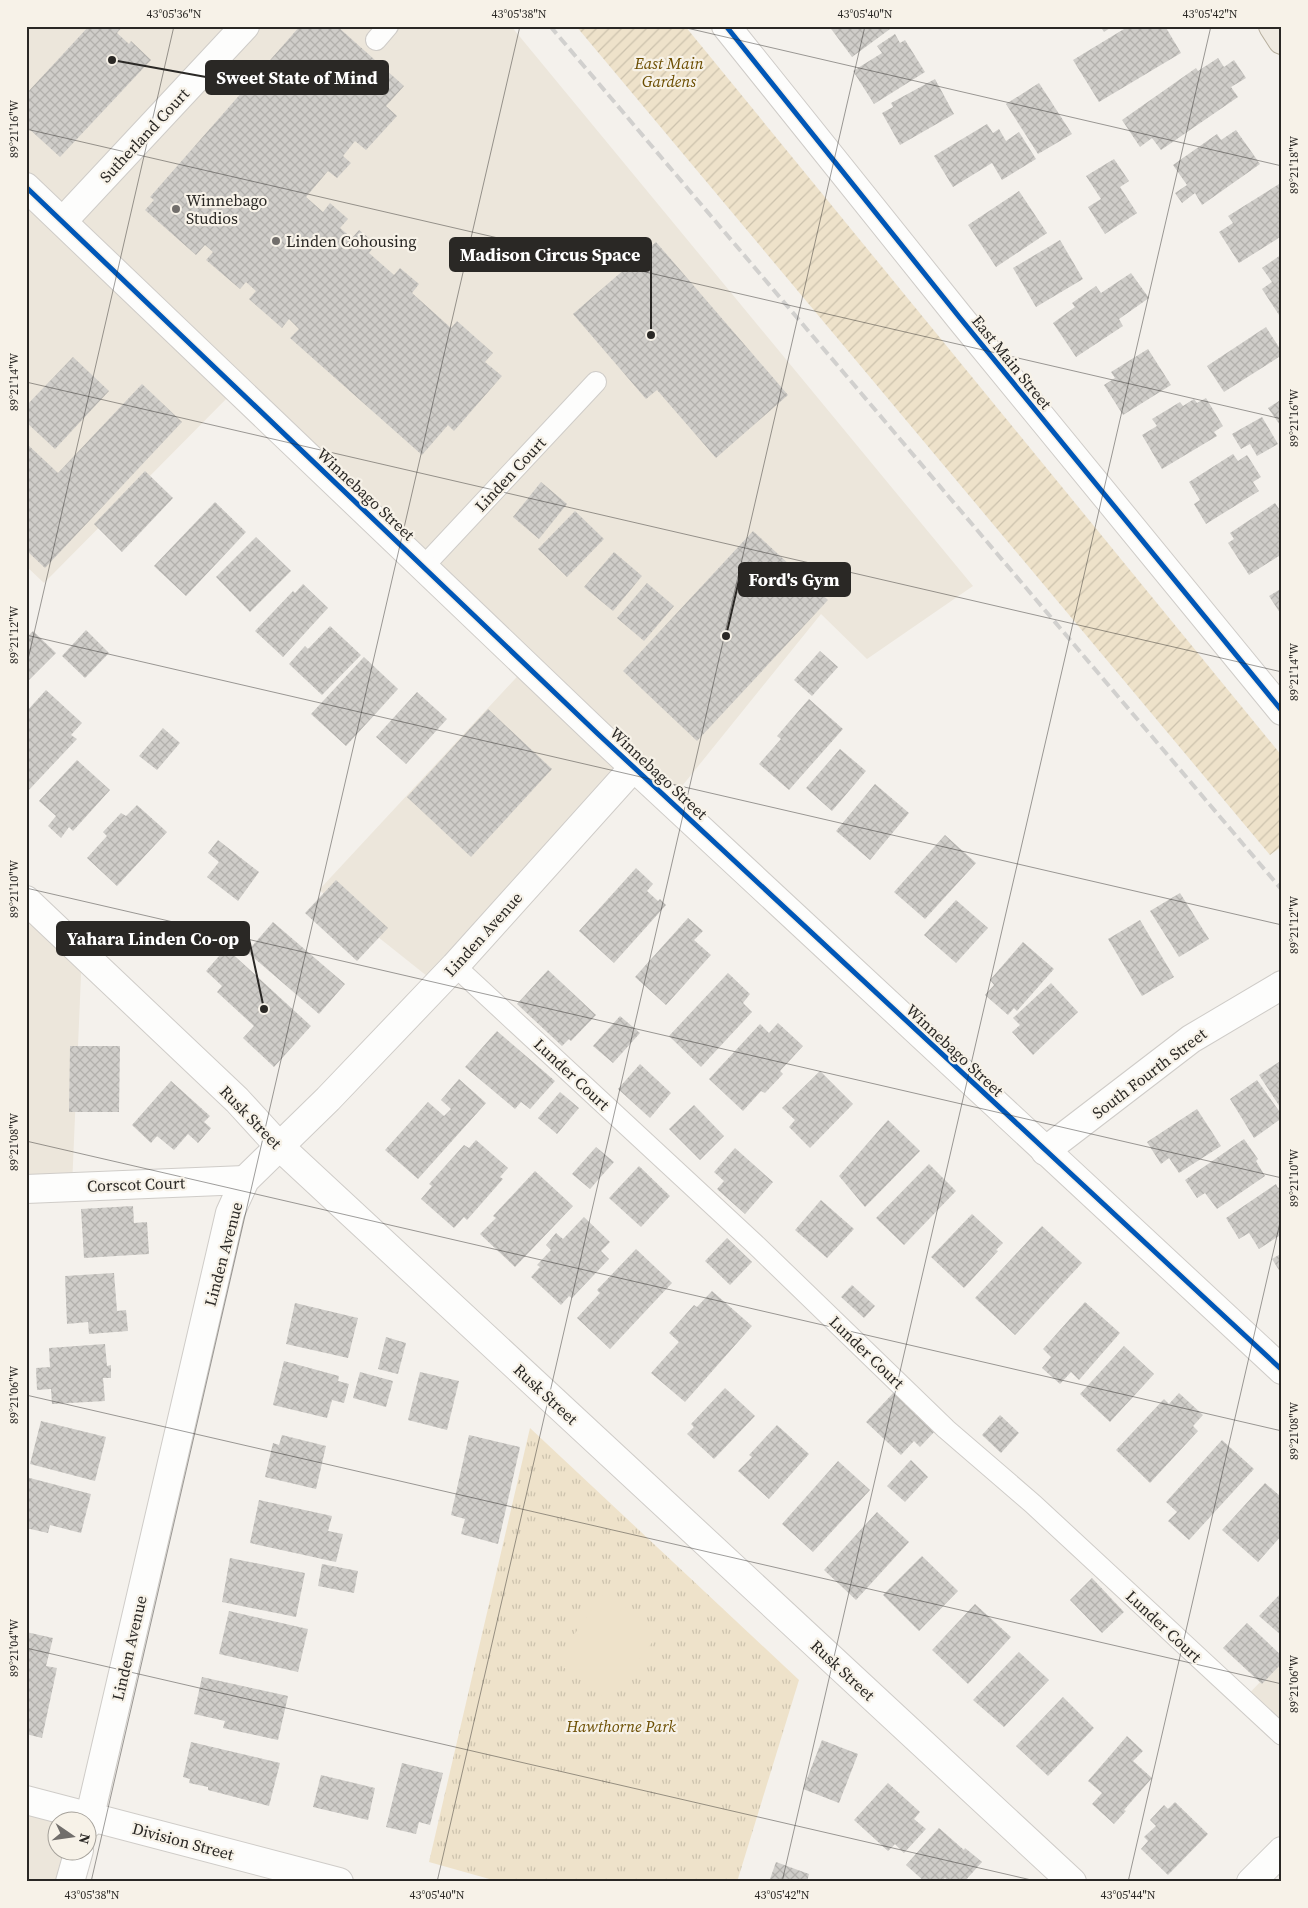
<svg xmlns="http://www.w3.org/2000/svg" width="1308" height="1908" font-family="'Source Serif 4',serif">
  <style>
    .built { fill: #ece6db }
    .grass { fill: url(#grass-tufts) }
    .garden { fill: url(#garden-furrows) }
    .pitch { fill: #eee2ca }
    .building { fill: url(#building-cross-hatch) }
    .lines { fill: none; stroke-linecap: round; stroke-linejoin: round }
    .lane-casing { stroke: #cfccc8; stroke-width: 22 }
    .street-casing { stroke: #cfccc8; stroke-width: 30 }
    .secondary-casing { stroke: #cfccc8; stroke-width: 30 }
    .primary-casing { stroke: #b6ae9d; stroke-width: 30 }
    .lane { stroke: #fdfdfc; stroke-width: 20 }
    .street { stroke: #fdfdfc; stroke-width: 28 }
    .secondary { stroke: #fdfdfc; stroke-width: 28 }
    .primary { stroke: #efeae1; stroke-width: 28 }
    .rail { stroke: #d1d0ce; stroke-width: 4; stroke-dasharray: 10 5; stroke-linecap: butt }
    .cycleway-casing { stroke: #f7f2e8; stroke-width: 8 }
    .cycleway { stroke: #0057b8; stroke-width: 5 }
    .ticks { fill: none; stroke: #2a2825; stroke-width: 1; stroke-opacity: 0.45 }
    .poi-dot { fill: #716e6b; stroke: #f7f2e8; stroke-width: 2 }
    .labels { text-anchor: middle; dominant-baseline: central; stroke-width: 4.5; stroke-linejoin: round; paint-order: stroke }
    .park-label { font-size: 16px; font-style: italic; fill: #6b4d00; stroke: #f7f2e8 }
    .street-label { font-size: 16px; fill: #2a2825; stroke: #f7f2e8 }
    .poi-label { font-size: 16px; fill: #2a2825; stroke: #f7f2e8; text-anchor: start }
    .leader { fill: none; stroke: #2a2825; stroke-width: 2 }
    .callout-dot { fill: #2a2825; stroke: #f7f2e8; stroke-width: 2 }
    .callout { fill: #2a2825; stroke: #2a2825; stroke-width: 2 }
    .callout-label { font-size: 18px; text-anchor: middle; font-weight: bold; fill: #fff }
    .neatline { fill: none; stroke: #2a2825; stroke-width: 2 }
    .ticks-label { font-size: 12px; text-anchor: middle; fill: #2a2825 }
  </style>
  <defs>
    <pattern id="grass-tufts" width="24" height="20" patternUnits="userSpaceOnUse" patternTransform="scale(1.25)"><rect width="24" height="20" fill="#eee2ca"/><path d="M3 7l-1-3M5 7V3M7 7l1-3M15 17l-1-3M17 17v-4M19 17l1-3" fill="none" stroke="#ccc2ad"/></pattern>
    <pattern id="garden-furrows" width="10" height="10" patternUnits="userSpaceOnUse" patternTransform="scale(1.25)"><rect width="10" height="10" fill="#eee2ca"/><path d="M-1 1l2-2M0 10L10 0M9 11l2-2" fill="none" stroke="#ccc2ad"/></pattern>
    <pattern id="building-cross-hatch" width="8" height="8" patternUnits="userSpaceOnUse" patternTransform="scale(1.25)"><rect width="8" height="8" fill="#cfcdc9"/><path d="M0 0l8 8M0 8l8-8" fill="none" stroke="#b2b0ac"/></pattern>
  </defs>
  <rect width="100%" height="100%" fill="#f4f1ec"/>
  <g class="built">
    <polygon points="26,26 511,26 973,586 867,659 821,614 670,801 634,767 437,984 319,890 527,666 236,389 44,583 26,566"/>
    <polygon points="26,900 82,952 72,1187 26,1189"/>
    <polygon points="1282,1659 1282,1735 1243,1700"/>
    <polygon points="26,1800 58,1820 58,1850 79,1851 70,1882 26,1882"/>
  </g>
  <polygon class="grass" points="530,1428 799,1680 737,1882 500,1882 429,1862"/>
  <polygon class="garden" points="576,26 685,26 1282,756 1282,846 1270,855"/>
  <polygon class="pitch" points="605,1592 659,1633 609,1701 555,1661"/>
  <g class="building">
    <polygon points="89,26 123,26 117,33 129,44 131,41 151,60 60,157 26,126 26,94"/>
    <polygon points="300,26 337,26 404,86 386,106 397,116 366,150 355,141 343,156 351,163 337,178 328,171 306,197 323,212 330,203 348,219 340,228 352,238 359,230 376,244 369,253 394,275 400,268 419,284 412,293 451,328 457,321 493,353 485,362 502,376 454,431 448,425 422,455 290,338 299,329 289,319 282,328 249,299 256,291 246,282 240,289 206,260 213,252 205,245 196,255 145,210 154,200 150,197"/>
    <polygon points="829,26 889,26 890,29 852,57"/>
    <polygon points="1100,26 1113,26 1104,32"/>
    <polygon points="1129,26 1165,26 1181,53 1099,102 1073,60"/>
    <polygon points="895,34 900,43 905,40 925,72 874,104 853,71 882,53 877,46"/>
    <polygon points="1218,58 1224,67 1234,60 1246,78 1231,87 1238,97 1161,150 1152,138 1140,147 1122,120 1196,68 1198,71"/>
    <polygon points="935,79 954,114 900,145 882,113 893,107 891,103"/>
    <polygon points="1039,83 1072,134 1038,154 1006,104"/>
    <polygon points="987,124 993,133 999,129 1006,141 1019,132 1036,159 1002,180 992,163 953,187 934,156"/>
    <polygon points="1236,130 1260,164 1202,205 1195,193 1182,203 1175,193 1187,185 1173,165 1217,134 1221,140"/>
    <polygon points="1114,159 1129,181 1120,187 1137,213 1105,234 1088,207 1101,199 1086,176"/>
    <polygon points="1279,184 1282,188 1282,236 1239,263 1219,232 1233,223 1228,216"/>
    <polygon points="1019,191 1047,233 996,267 968,225"/>
    <polygon points="1060,240 1083,279 1036,307 1013,268"/>
    <polygon points="656,242 788,395 716,458 657,390 646,399 573,314"/>
    <polygon points="1282,254 1282,313 1279,315 1262,289 1272,282 1262,268"/>
    <polygon points="1131,273 1149,298 1119,319 1123,326 1076,357 1053,323 1075,307 1072,303 1096,286 1101,293"/>
    <polygon points="1266,327 1282,352 1282,355 1224,392 1207,366"/>
    <polygon points="1148,349 1171,385 1123,415 1104,385 1115,378 1111,372"/>
    <polygon points="73,357 109,391 55,449 26,422 26,406"/>
    <polygon points="142,384 182,422 45,568 26,550 26,443 58,473"/>
    <polygon points="1206,398 1223,426 1214,432 1217,436 1162,469 1142,435 1157,426 1152,419 1180,402 1183,406 1194,399 1197,403"/>
    <polygon points="1282,399 1282,428 1268,408"/>
    <polygon points="1262,417 1278,444 1257,456 1250,444 1241,449 1232,434"/>
    <polygon points="1233,454 1238,461 1247,455 1261,477 1253,482 1259,491 1206,524 1194,504 1200,500 1189,482"/>
    <polygon points="145,471 173,498 122,552 94,524"/>
    <polygon points="541,482 567,504 539,539 513,517"/>
    <polygon points="215,502 246,532 186,596 154,566"/>
    <polygon points="1275,503 1282,513 1282,554 1249,575 1228,543 1234,539 1230,533"/>
    <polygon points="575,511 604,539 567,577 538,549"/>
    <polygon points="753,531 828,600 697,741 623,671"/>
    <polygon points="256,537 291,571 250,612 216,577"/>
    <polygon points="614,552 642,576 613,611 584,587"/>
    <polygon points="647,583 674,606 644,641 617,618"/>
    <polygon points="303,584 328,608 283,657 255,631 293,591 295,593"/>
    <polygon points="1282,588 1282,616 1269,596"/>
    <polygon points="330,626 361,655 322,695 289,664 305,646 308,649"/>
    <polygon points="86,630 109,653 85,678 62,656"/>
    <polygon points="33,631 56,653 29,680 26,677 26,638"/>
    <polygon points="820,651 838,667 812,696 794,680"/>
    <polygon points="364,657 398,689 346,746 311,714"/>
    <polygon points="46,690 82,723 71,735 77,739 26,793 26,712"/>
    <polygon points="417,692 447,719 406,764 376,737"/>
    <polygon points="809,699 843,729 789,790 759,764 781,739 777,736"/>
    <polygon points="488,709 552,769 471,857 407,797"/>
    <polygon points="163,728 180,743 157,770 139,756"/>
    <polygon points="840,749 866,771 832,811 806,788"/>
    <polygon points="77,760 110,790 73,831 69,827 61,838 48,826 56,816 39,801"/>
    <polygon points="875,784 909,813 870,860 836,831"/>
    <polygon points="137,805 167,832 117,886 87,858 107,836 103,832 121,813 126,816"/>
    <polygon points="945,835 976,863 925,919 894,892"/>
    <polygon points="218,840 259,872 238,901 207,877 219,862 208,853"/>
    <polygon points="636,868 653,884 647,891 658,901 660,899 666,905 614,963 579,931"/>
    <polygon points="336,880 388,928 357,961 305,913"/>
    <polygon points="1180,893 1209,939 1179,957 1150,911"/>
    <polygon points="956,900 988,928 956,963 924,935"/>
    <polygon points="688,918 703,931 694,940 711,955 666,1005 635,977"/>
    <polygon points="1140,920 1174,977 1142,996 1108,939"/>
    <polygon points="273,922 345,984 319,1014 247,952"/>
    <polygon points="1023,942 1054,969 1017,1011 1014,1008 1008,1015 985,995 994,985 990,980"/>
    <polygon points="226,948 311,1026 274,1067 243,1038 254,1026 217,992 222,986 206,971"/>
    <polygon points="548,970 596,1015 571,1041 569,1039 562,1046 517,1004"/>
    <polygon points="728,973 750,994 743,1003 752,1012 701,1067 669,1036"/>
    <polygon points="1051,983 1078,1012 1033,1055 1012,1032 1020,1025 1013,1018"/>
    <polygon points="620,1016 640,1033 613,1063 593,1046"/>
    <polygon points="778,1023 803,1046 780,1071 783,1074 765,1093 761,1091 743,1111 709,1079 760,1024 769,1033"/>
    <polygon points="497,1031 555,1081 530,1109 521,1102 515,1109 465,1067"/>
    <polygon points="70,1046 120,1046 119,1112 69,1112"/>
    <polygon points="1282,1060 1282,1110 1259,1075"/>
    <polygon points="640,1064 671,1093 650,1118 618,1089"/>
    <polygon points="820,1071 853,1104 810,1148 789,1127 795,1120 782,1108"/>
    <polygon points="459,1079 486,1103 418,1179 385,1150 428,1102 444,1116 451,1109 441,1100"/>
    <polygon points="1257,1080 1282,1115 1282,1118 1254,1138 1230,1099"/>
    <polygon points="171,1081 210,1116 204,1122 211,1128 198,1143 188,1134 174,1150 157,1136 151,1143 132,1125"/>
    <polygon points="560,1092 579,1108 557,1134 538,1118"/>
    <polygon points="694,1105 724,1136 700,1160 669,1129"/>
    <polygon points="1197,1109 1221,1146 1179,1173 1169,1158 1161,1164 1147,1142"/>
    <polygon points="888,1120 920,1151 865,1207 839,1176"/>
    <polygon points="1244,1139 1258,1159 1256,1161 1265,1176 1217,1209 1205,1193 1197,1198 1185,1180"/>
    <polygon points="476,1140 508,1168 500,1177 503,1179 467,1220 464,1217 454,1228 421,1199 432,1186 429,1184 464,1145 469,1148"/>
    <polygon points="596,1147 614,1162 590,1189 572,1174"/>
    <polygon points="735,1148 773,1182 745,1214 717,1189 724,1181 714,1172"/>
    <polygon points="929,1164 956,1191 904,1245 876,1218"/>
    <polygon points="639,1166 670,1196 641,1227 609,1198"/>
    <polygon points="535,1171 573,1206 515,1267 480,1234 496,1218 493,1216"/>
    <polygon points="1276,1184 1278,1188 1282,1185 1282,1234 1259,1249 1249,1233 1239,1239 1226,1218"/>
    <polygon points="821,1200 854,1229 827,1258 795,1230"/>
    <polygon points="133,1206 134,1223 147,1222 149,1254 84,1258 81,1209"/>
    <polygon points="972,1214 1003,1243 996,1250 998,1251 964,1288 931,1257"/>
    <polygon points="584,1217 610,1242 601,1251 609,1259 572,1298 569,1296 561,1305 531,1277 540,1267 537,1265 551,1250 546,1245 556,1233 563,1239"/>
    <polygon points="1042,1226 1082,1263 1015,1335 975,1298"/>
    <polygon points="727,1238 752,1262 730,1285 705,1261"/>
    <polygon points="636,1249 672,1283 610,1349 577,1318 600,1293 597,1290"/>
    <polygon points="1282,1253 1282,1275 1272,1259"/>
    <polygon points="114,1273 117,1311 126,1310 128,1331 89,1334 88,1322 67,1324 65,1276"/>
    <polygon points="852,1285 875,1306 864,1318 841,1297"/>
    <polygon points="712,1291 752,1326 685,1402 651,1373 679,1342 669,1333 694,1305 697,1307"/>
    <polygon points="1085,1302 1120,1333 1079,1380 1071,1372 1060,1384 1042,1368 1051,1357 1043,1349"/>
    <polygon points="295,1303 358,1318 348,1358 286,1344"/>
    <polygon points="386,1337 406,1343 398,1374 378,1369"/>
    <polygon points="105,1344 107,1366 111,1365 111,1378 103,1378 105,1401 52,1404 51,1389 37,1390 36,1368 50,1367 49,1348"/>
    <polygon points="1124,1346 1154,1374 1110,1422 1080,1394"/>
    <polygon points="284,1361 339,1376 338,1381 349,1384 344,1403 332,1400 327,1418 273,1405"/>
    <polygon points="360,1372 393,1381 386,1407 353,1398"/>
    <polygon points="420,1372 459,1381 447,1430 408,1420"/>
    <polygon points="725,1388 755,1416 714,1459 687,1434 694,1427 691,1424"/>
    <polygon points="895,1391 937,1429 920,1447 914,1441 901,1455 866,1422"/>
    <polygon points="1179,1393 1203,1415 1193,1426 1198,1431 1150,1483 1116,1450 1164,1399 1169,1404"/>
    <polygon points="1000,1415 1019,1433 1001,1453 982,1435"/>
    <polygon points="41,1421 106,1437 95,1481 30,1464"/>
    <polygon points="777,1425 809,1454 769,1499 738,1471 752,1457 749,1455"/>
    <polygon points="282,1435 326,1446 316,1489 265,1477 273,1443 279,1445"/>
    <polygon points="469,1435 520,1447 498,1544 461,1534 465,1519 451,1515"/>
    <polygon points="1222,1440 1254,1469 1189,1540 1168,1521 1177,1512 1166,1502"/>
    <polygon points="911,1460 928,1477 905,1502 887,1486"/>
    <polygon points="838,1461 870,1490 813,1552 782,1524"/>
    <polygon points="26,1477 91,1494 81,1533 50,1525 48,1533 26,1528"/>
    <polygon points="1265,1483 1280,1496 1282,1494 1282,1535 1258,1562 1222,1530"/>
    <polygon points="259,1500 332,1516 328,1531 343,1534 336,1562 250,1543"/>
    <polygon points="877,1512 909,1542 856,1600 824,1570"/>
    <polygon points="922,1556 958,1591 919,1631 883,1595"/>
    <polygon points="230,1558 305,1573 296,1617 222,1602"/>
    <polygon points="322,1564 358,1571 354,1593 318,1586"/>
    <polygon points="1092,1578 1124,1612 1102,1633 1070,1600"/>
    <polygon points="1282,1592 1282,1636 1259,1616"/>
    <polygon points="975,1604 1011,1637 968,1684 932,1650"/>
    <polygon points="229,1611 308,1629 298,1672 219,1654"/>
    <polygon points="1247,1623 1282,1656 1282,1663 1262,1684 1223,1648"/>
    <polygon points="26,1632 53,1638 46,1666 57,1668 42,1738 26,1734"/>
    <polygon points="1019,1652 1049,1680 1004,1727 973,1700"/>
    <polygon points="202,1677 288,1696 278,1740 223,1728 225,1721 194,1714"/>
    <polygon points="1063,1697 1094,1728 1048,1776 1016,1746"/>
    <polygon points="1127,1736 1143,1751 1133,1761 1152,1778 1124,1810 1126,1811 1114,1824 1092,1804 1102,1793 1088,1781"/>
    <polygon points="822,1740 858,1754 839,1803 803,1789"/>
    <polygon points="191,1742 280,1763 269,1806 208,1790 208,1787 189,1783 190,1779 183,1777"/>
    <polygon points="402,1763 443,1773 430,1825 419,1822 416,1834 386,1827"/>
    <polygon points="321,1775 375,1788 368,1820 313,1807"/>
    <polygon points="888,1783 920,1812 914,1819 926,1829 904,1853 895,1844 888,1851 854,1820"/>
    <polygon points="1175,1802 1208,1834 1168,1875 1141,1849 1148,1841 1144,1837 1156,1826 1150,1820 1164,1805 1168,1809"/>
    <polygon points="939,1828 964,1850 965,1848 982,1862 964,1882 949,1882 945,1878 941,1882 925,1882 906,1865"/>
    <polygon points="776,1862 809,1874 807,1882 769,1882"/>
  </g>
  <g class="lines">
    <g class="lane-casing">
      <g id="lane">
        <polyline points="376,40 388,26"/>
        <polyline points="424,566 596,382"/>
        <polyline points="455,966 757,1246 946,1429 1033,1504 1282,1735"/>
      </g>
    </g>
    <g class="street-casing">
      <g id="street">
        <polyline points="726,26 960,318 1282,711"/>
        <polyline points="63,221 245,26"/>
        <polyline points="26,900 237,1100 279,1146 1072,1882"/>
        <polyline points="1045,1151 1191,1039 1282,985"/>
        <polyline points="26,1189 245,1180"/>
        <polyline points="26,1800 339,1882"/>
        <polyline points="88,1824 230,1213 245,1180 328,1099 455,966 634,767"/>
        <polyline points="70,1882 79,1850"/>
        <polyline points="1251,1882 1282,1851"/>
      </g>
    </g>
    <g class="secondary-casing">
      <polyline id="secondary" points="26,187 598,734 1282,1370"/>
    </g>
    <g class="primary-casing">
      <polyline id="primary" points="1273,26 1282,40"/>
    </g>
    <use href="#lane" class="lane"/>
    <use href="#street" class="street"/>
    <use href="#secondary" class="secondary"/>
    <use href="#primary" class="primary"/>
    <polyline class="rail" points="550,26 1282,890"/>
    <g class="cycleway-casing">
      <g id="cycleway">
        <polyline points="726,26 960,318 1282,711"/>
        <polyline points="26,187 598,734 1282,1370"/>
      </g>
    </g>
    <use href="#cycleway" class="cycleway"/>
  </g>
  <path class="ticks" d="M 678,26 L 1282,166M 26,129 L 1282,419M 26,382 L 1282,672M 26,635 L 1282,925M 26,668 L 174,26M 26,888 L 1282,1178M 26,1141 L 1282,1431M 26,1395 L 1282,1684M 26,1648 L 1040,1882M 91,1882 L 520,26M 437,1882 L 865,26M 782,1882 L 1211,26M 1128,1882 L 1282,1214"/>
  <g class="poi-dot">
    <circle cx="176" cy="209" r="5"/>
    <circle cx="276" cy="241" r="5"/>
  </g>
  <g class="labels">
    <g class="park-label">
      <text x="669" y="63">East Main<tspan x="669" dy="18">Gardens</tspan></text>
      <text x="621" y="1726">Hawthorne Park</text>
    </g>
    <g class="street-label">
      <text transform="translate(144 135) rotate(-47)">Sutherland Court</text>
      <text transform="translate(1012 362) rotate(51)">East Main Street</text>
      <text transform="translate(510 474) rotate(-47)">Linden Court</text>
      <text transform="translate(366 494) rotate(43)">Winnebago Street</text>
      <text transform="translate(659 773) rotate(43)">Winnebago Street</text>
      <text transform="translate(483 934) rotate(-48)">Linden Avenue</text>
      <text transform="translate(955 1050) rotate(43)">Winnebago Street</text>
      <text transform="translate(1149 1073) rotate(-37)">South Fourth Street</text>
      <text transform="translate(572 1074) rotate(43)">Lunder Court</text>
      <text transform="translate(251 1117) rotate(46)">Rusk Street</text>
      <text transform="translate(136 1184) rotate(-2)">Corscot Court</text>
      <text transform="translate(223 1254) rotate(-75)">Linden Avenue</text>
      <text transform="translate(867 1352) rotate(44)">Lunder Court</text>
      <text transform="translate(546 1394) rotate(43)">Rusk Street</text>
      <text transform="translate(1164 1626) rotate(43)">Lunder Court</text>
      <text transform="translate(129 1648) rotate(-77)">Linden Avenue</text>
      <text transform="translate(843 1670) rotate(43)">Rusk Street</text>
      <text transform="translate(183 1841) rotate(15)">Division Street</text>
    </g>
    <g class="poi-label">
      <text x="186" y="200">Winnebago<tspan x="186" dy="18">Studios</tspan></text>
      <text x="286" y="241">Linden Cohousing</text>
    </g>
  </g>
  <path class="leader" d="M112 60L206 77M651 335L651 255M726 636L739 580M264 1009L249 939"/>
  <g class="callout-dot">
    <circle cx="112" cy="60" r="5"/>
    <circle cx="651" cy="335" r="5"/>
    <circle cx="726" cy="636" r="5"/>
    <circle cx="264" cy="1009" r="5"/>
  </g>
  <g class="callout">
    <rect x="206" y="61" width="182" height="33" rx="5"/>
    <rect x="450" y="238" width="201" height="33" rx="5"/>
    <rect x="739" y="563" width="111" height="33" rx="5"/>
    <rect x="57" y="922" width="192" height="33" rx="5"/>
  </g>
  <g class="callout-label">
    <text x="297" y="84">Sweet State of Mind</text>
    <text x="550" y="261">Madison Circus Space</text>
    <text x="794" y="586">Ford's Gym</text>
    <text x="153" y="945">Yahara Linden Co-op</text>
  </g>
  <rect width="1308" height="1908" fill="none" stroke="#f7f2e8" stroke-width="55"/>
  <g transform="translate(72 1836) rotate(103)"><circle r="24" fill="#f7f2e8" stroke="#a5a19a"/>
  <path d="M0-4L9 19L0 12L-9 19Z" fill="#716e6b"/>
  <text y="-8" font-size="14" font-weight="bold" text-anchor="middle" fill="#2a2825">N</text>
  </g>
  <rect x="28" y="28" width="1252" height="1852" class="neatline"/>
  <g class="ticks-label">
    <text x="174" y="18">43°05'36"N</text>
    <text x="519" y="18">43°05'38"N</text>
    <text x="865" y="18">43°05'40"N</text>
    <text x="1210" y="18">43°05'42"N</text>
    <text transform="translate(14 129) rotate(-90)" y="4">89°21'16"W</text>
    <text transform="translate(1294 165) rotate(-90)" y="4">89°21'18"W</text>
    <text transform="translate(14 382) rotate(-90)" y="4">89°21'14"W</text>
    <text transform="translate(1294 418) rotate(-90)" y="4">89°21'16"W</text>
    <text transform="translate(14 635) rotate(-90)" y="4">89°21'12"W</text>
    <text transform="translate(1294 672) rotate(-90)" y="4">89°21'14"W</text>
    <text transform="translate(14 889) rotate(-90)" y="4">89°21'10"W</text>
    <text transform="translate(1294 925) rotate(-90)" y="4">89°21'12"W</text>
    <text transform="translate(14 1142) rotate(-90)" y="4">89°21'08"W</text>
    <text transform="translate(1294 1178) rotate(-90)" y="4">89°21'10"W</text>
    <text transform="translate(14 1395) rotate(-90)" y="4">89°21'06"W</text>
    <text transform="translate(1294 1431) rotate(-90)" y="4">89°21'08"W</text>
    <text transform="translate(14 1648) rotate(-90)" y="4">89°21'04"W</text>
    <text transform="translate(1294 1684) rotate(-90)" y="4">89°21'06"W</text>
    <text x="92" y="1899">43°05'38"N</text>
    <text x="437" y="1899">43°05'40"N</text>
    <text x="782" y="1899">43°05'42"N</text>
    <text x="1128" y="1899">43°05'44"N</text>
  </g>
</svg>
